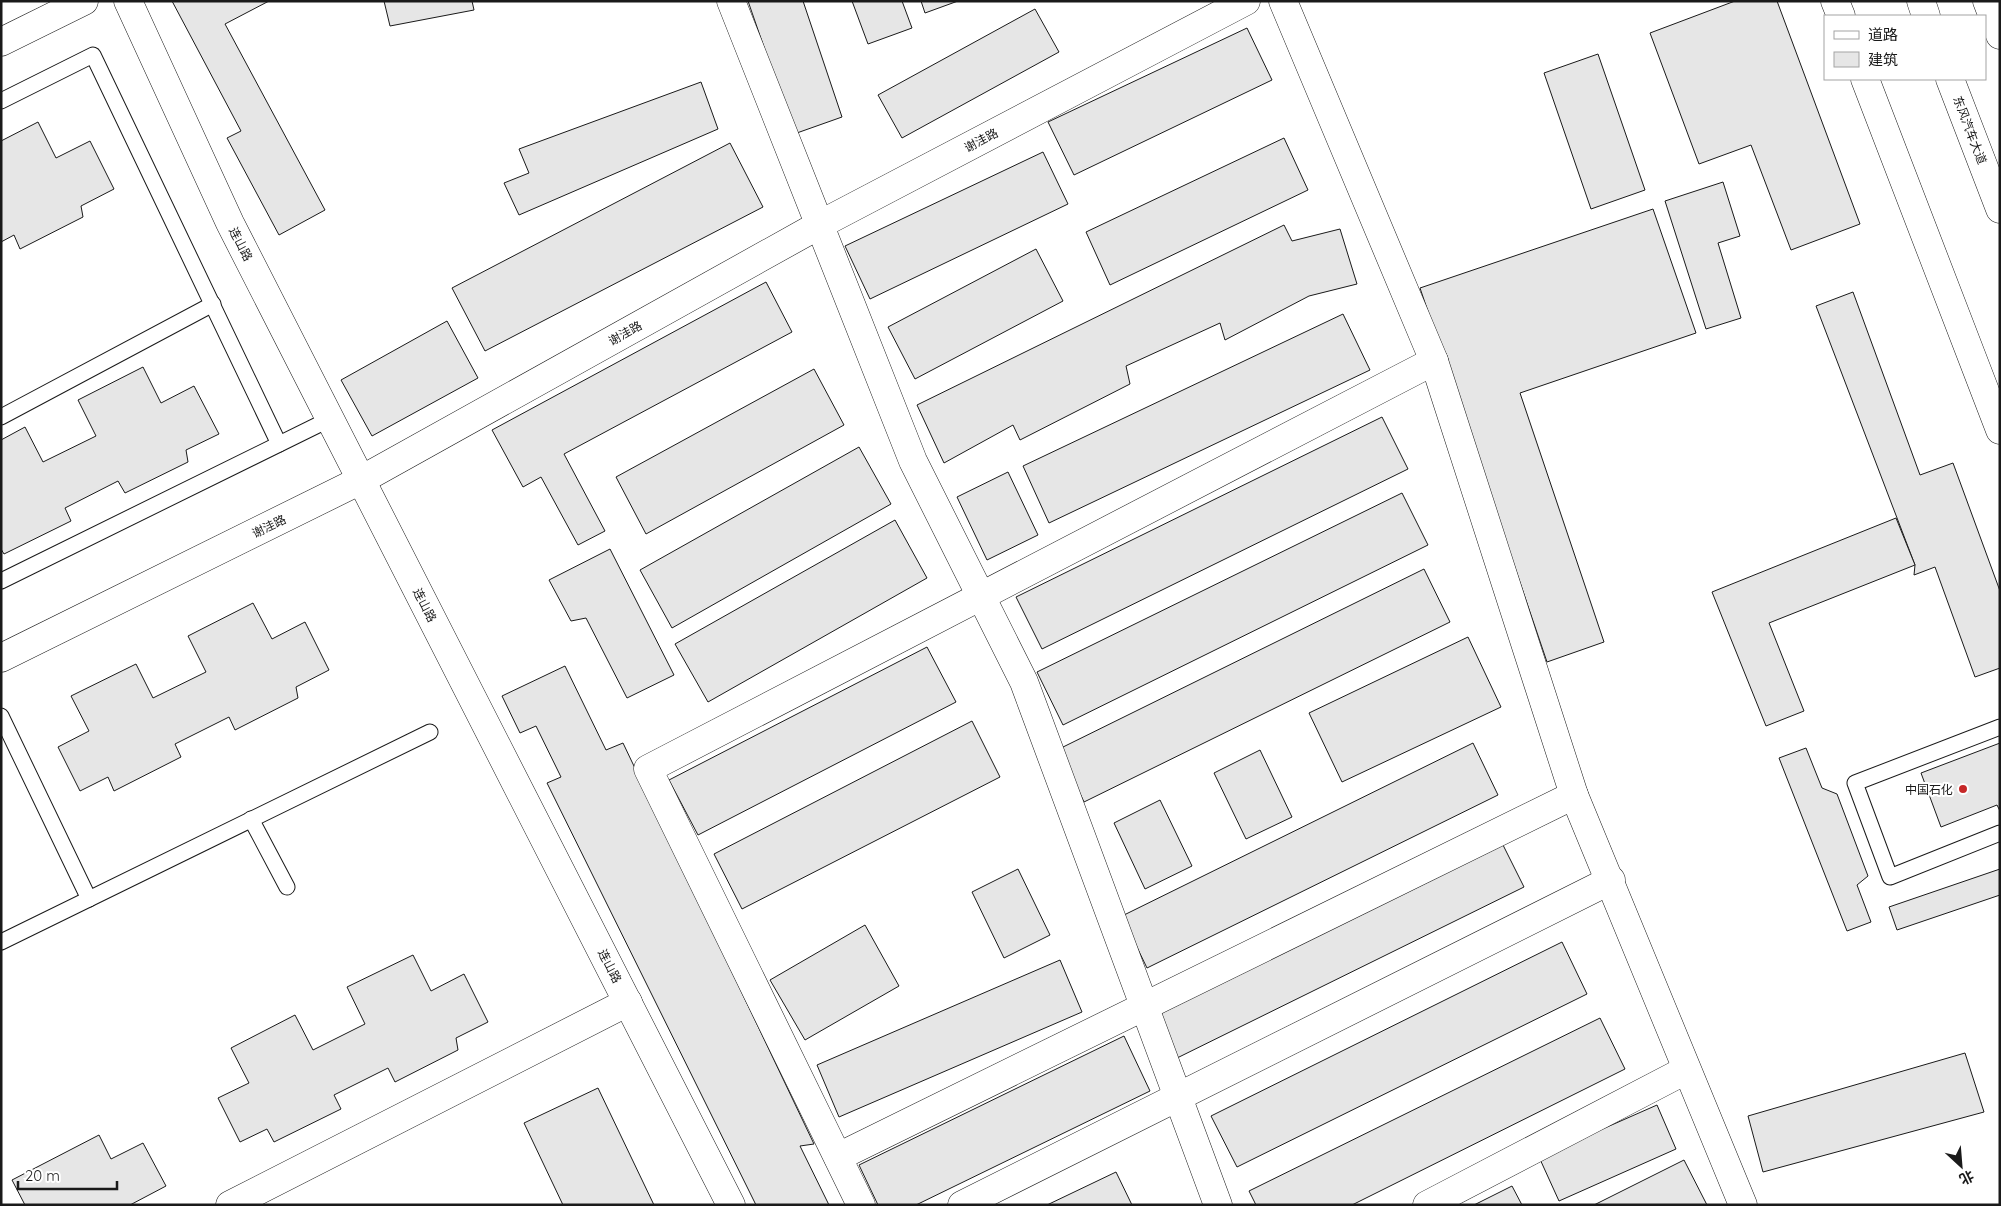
<svg xmlns="http://www.w3.org/2000/svg" width="2001" height="1206" font-family="Quicksand,'Noto Sans SC',sans-serif">
  <style>
    .building { fill: #e6e6e6; stroke: #1a1a1a }
    .lines { fill: none; stroke-linecap: round; stroke-linejoin: round }
    .service-casing { stroke: #1a1a1a; stroke-width: 17 }
    .minor-casing { stroke: #1a1a1a; stroke-width: 29 }
    .tertiary-casing { stroke: #1a1a1a; stroke-width: 29 }
    .primary-casing { stroke: #1a1a1a; stroke-width: 29 }
    .service { stroke: #fff; stroke-width: 15 }
    .minor { stroke: #fff; stroke-width: 28 }
    .tertiary { stroke: #fff; stroke-width: 28 }
    .primary { stroke: #fff; stroke-width: 28 }
    .poi-dot { fill: #c62828; stroke: #fff; stroke-width: 2 }
    .labels { text-anchor: middle; dominant-baseline: central; stroke-width: 4; stroke-linejoin: round; paint-order: stroke }
    .street-label { font-size: 12px; fill: #1a1a1a; stroke: #fff }
    .poi-label { font-size: 12px; fill: #1a1a1a; stroke: #fff; text-anchor: end }
  </style>
  <rect width="100%" height="100%" fill="#fff"/>
  <g class="building">
    <polygon points="172,1 269,1 225,24 325,210 279,235 227,138 241,131"/>
    <polygon points="384,1 472,1 474,10 390,26"/>
    <polygon points="748,1 803,1 842,117 794,134"/>
    <polygon points="852,1 902,1 912,28 868,44"/>
    <polygon points="921,1 958,1 925,13"/>
    <polygon points="1735,1 1777,1 1860,224 1791,250 1751,145 1699,164 1650,33"/>
    <polygon points="1035,9 1059,52 902,138 878,95"/>
    <polygon points="1247,28 1272,80 1074,175 1048,122"/>
    <polygon points="1598,54 1645,190 1591,209 1544,73"/>
    <polygon points="701,82 718,129 519,215 504,183 529,173 519,149"/>
    <polygon points="38,122 56,158 90,141 114,189 81,206 83,217 20,249 14,235 1,242 1,141"/>
    <polygon points="1284,138 1308,190 1110,285 1086,232"/>
    <polygon points="730,143 763,207 485,351 452,288"/>
    <polygon points="1043,152 1068,204 870,299 845,246"/>
    <polygon points="1723,182 1740,236 1718,243 1741,318 1706,329 1665,201"/>
    <polygon points="1653,209 1696,333 1520,393 1604,642 1547,662 1420,288"/>
    <polygon points="1284,225 1292,241 1340,229 1357,284 1309,296 1225,340 1220,323 1126,366 1130,384 1020,440 1013,425 944,463 917,405"/>
    <polygon points="1036,249 1063,301 915,379 888,327"/>
    <polygon points="766,282 792,332 564,454 605,531 578,545 541,477 523,487 492,430"/>
    <polygon points="1853,292 1920,475 1953,463 2000,591 2000,668 1975,677 1935,567 1914,575 1915,565 1816,306"/>
    <polygon points="1343,314 1370,370 1049,523 1023,466"/>
    <polygon points="447,321 478,378 372,436 341,380"/>
    <polygon points="143,367 161,403 194,386 219,434 186,450 188,462 125,493 118,481 65,508 71,521 4,554 1,549 1,440 25,427 43,462 96,436 78,400"/>
    <polygon points="814,369 844,425 646,534 616,477"/>
    <polygon points="1382,417 1408,469 1042,649 1016,597"/>
    <polygon points="859,447 891,504 672,628 640,570"/>
    <polygon points="1008,472 1038,535 987,560 957,497"/>
    <polygon points="1402,493 1428,545 1063,725 1037,672"/>
    <polygon points="1896,518 1915,565 1769,623 1804,711 1766,726 1712,592"/>
    <polygon points="895,520 927,578 708,702 675,644"/>
    <polygon points="610,549 674,675 627,698 586,618 571,621 549,580"/>
    <polygon points="1424,569 1450,622 1084,802 1059,749"/>
    <polygon points="253,603 272,639 305,622 329,670 296,687 298,698 235,730 229,717 175,744 181,757 114,791 108,777 80,791 58,747 89,731 71,696 136,664 153,698 206,672 188,636"/>
    <polygon points="1468,637 1501,707 1342,782 1309,713"/>
    <polygon points="927,647 956,702 698,835 669,780"/>
    <polygon points="565,666 606,750 623,743 814,1144 800,1146 829,1205 756,1205 547,783 561,777 536,726 520,733 502,696"/>
    <polygon points="972,721 1000,777 742,909 714,854"/>
    <polygon points="1473,743 1498,795 1147,968 1122,916"/>
    <polygon points="2000,743 2000,811 1997,805 1941,827 1921,773"/>
    <polygon points="1806,748 1822,788 1837,794 1868,876 1857,885 1871,922 1847,931 1779,758"/>
    <polygon points="1260,750 1292,817 1246,839 1214,773"/>
    <polygon points="1160,800 1192,866 1145,889 1114,823"/>
    <polygon points="1498,835 1524,887 1173,1060 1148,1009"/>
    <polygon points="1018,869 1050,935 1004,958 972,892"/>
    <polygon points="2000,869 2000,895 1897,930 1889,907"/>
    <polygon points="865,925 899,986 805,1040 770,980"/>
    <polygon points="1562,942 1587,994 1237,1167 1211,1116"/>
    <polygon points="413,955 431,991 464,974 488,1022 456,1038 458,1050 395,1082 388,1068 334,1095 341,1109 274,1142 267,1129 240,1142 218,1098 249,1083 231,1048 295,1015 313,1050 365,1024 347,987"/>
    <polygon points="1060,960 1082,1012 839,1117 817,1065"/>
    <polygon points="1600,1018 1625,1069 1352,1205 1256,1205 1249,1191"/>
    <polygon points="1124,1036 1150,1091 916,1205 878,1205 859,1165"/>
    <polygon points="1965,1053 1984,1112 1763,1172 1748,1116"/>
    <polygon points="598,1088 654,1205 563,1205 524,1123"/>
    <polygon points="1657,1105 1676,1149 1559,1201 1539,1157"/>
    <polygon points="99,1135 111,1159 143,1143 166,1186 130,1205 25,1205 12,1180"/>
    <polygon points="1684,1160 1707,1205 1594,1205"/>
    <polygon points="1116,1172 1132,1205 1047,1205"/>
    <polygon points="1512,1186 1522,1205 1474,1205"/>
  </g>
  <g class="lines">
    <g class="service-casing">
      <g id="service">
        <polyline points="1,101 93,55 279,444"/>
        <polyline points="1,417 213,304"/>
        <polyline points="1,581 330,419"/>
        <polyline points="1,716 89,899"/>
        <polyline points="2000,727 1855,783 1890,877 2000,833"/>
        <polyline points="251,819 287,887"/>
        <polyline points="1,942 430,732"/>
      </g>
    </g>
    <g class="minor-casing">
      <g id="minor">
        <polyline points="128,1 230,223 731,1205"/>
        <polyline points="731,1 913,461 1024,682 1218,1205"/>
        <polyline points="1283,1 1434,361 1574,795 1743,1205"/>
        <polyline points="1,42 84,1"/>
        <polyline points="1,658 361,480 819,225 1246,1"/>
        <polyline points="838,1157 1574,795"/>
        <polyline points="230,1205 628,1002"/>
        <polyline points="861,1205 648,769 1434,361"/>
        <polyline points="962,1205 1611,880"/>
        <polyline points="1427,1205 1686,1070"/>
      </g>
    </g>
    <g class="tertiary-casing">
      <g id="tertiary">
        <polyline points="1835,1 1841,16"/>
        <polyline points="1865,79 2000,430"/>
      </g>
    </g>
    <g class="primary-casing">
      <g id="primary">
        <polyline points="1921,1 1926,16"/>
        <polyline points="1987,1 2000,35"/>
        <polyline points="1950,79 2000,209"/>
      </g>
    </g>
    <use href="#service" class="service"/>
    <use href="#minor" class="minor"/>
    <use href="#tertiary" class="tertiary"/>
    <use href="#primary" class="primary"/>
  </g>
  <circle class="poi-dot" cx="1963" cy="789" r="5"/>
  <g class="labels">
    <g class="street-label">
      <text transform="translate(1970 130) rotate(69)">东风汽车大道</text>
      <text transform="translate(981 140) rotate(-28)">谢洼路</text>
      <text transform="translate(241 244) rotate(63)">连山路</text>
      <text transform="translate(625 333) rotate(-29)">谢洼路</text>
      <text transform="translate(269 526) rotate(-26)">谢洼路</text>
      <text transform="translate(425 605) rotate(63)">连山路</text>
      <text transform="translate(610 966) rotate(63)">连山路</text>
    </g>
    <g class="poi-label">
      <text x="1953" y="789">中国石化</text>
    </g>
  </g>
  <rect width="2001" height="1206" fill="none" stroke="#1a1a1a" stroke-width="5"/>
  <rect x="1824" y="15" width="162" height="65" fill="#ffffff" stroke="#a3a3a3"/>
  <rect x="1834" y="31" width="25" height="8" fill="#ffffff" stroke="#a3a3a3"/>
  <text x="1868" y="40" font-size="15" fill="#1a1a1a">道路</text>
  <rect x="1834" y="52" width="25" height="15" fill="#e6e6e6" stroke="#a3a3a3"/>
  <text x="1868" y="65" font-size="15" fill="#1a1a1a">建筑</text>
  <g transform="translate(1961 1166) rotate(154)" stroke="#ffffff" stroke-width="4" paint-order="stroke">
  <path d="M0-4L9 19L0 12L-9 19Z" fill="#1a1a1a"/>
  <text y="-8" font-size="14" font-weight="bold" text-anchor="middle" fill="#1a1a1a">北</text>
  </g>
  <path d="M18 1181v8h99v-8" fill="none" stroke="#1a1a1a" stroke-width="2.5"/>
  <text x="25" y="1181" font-size="15" fill="#1a1a1a" stroke="#ffffff" stroke-width="4" paint-order="stroke">20 m</text>
</svg>
